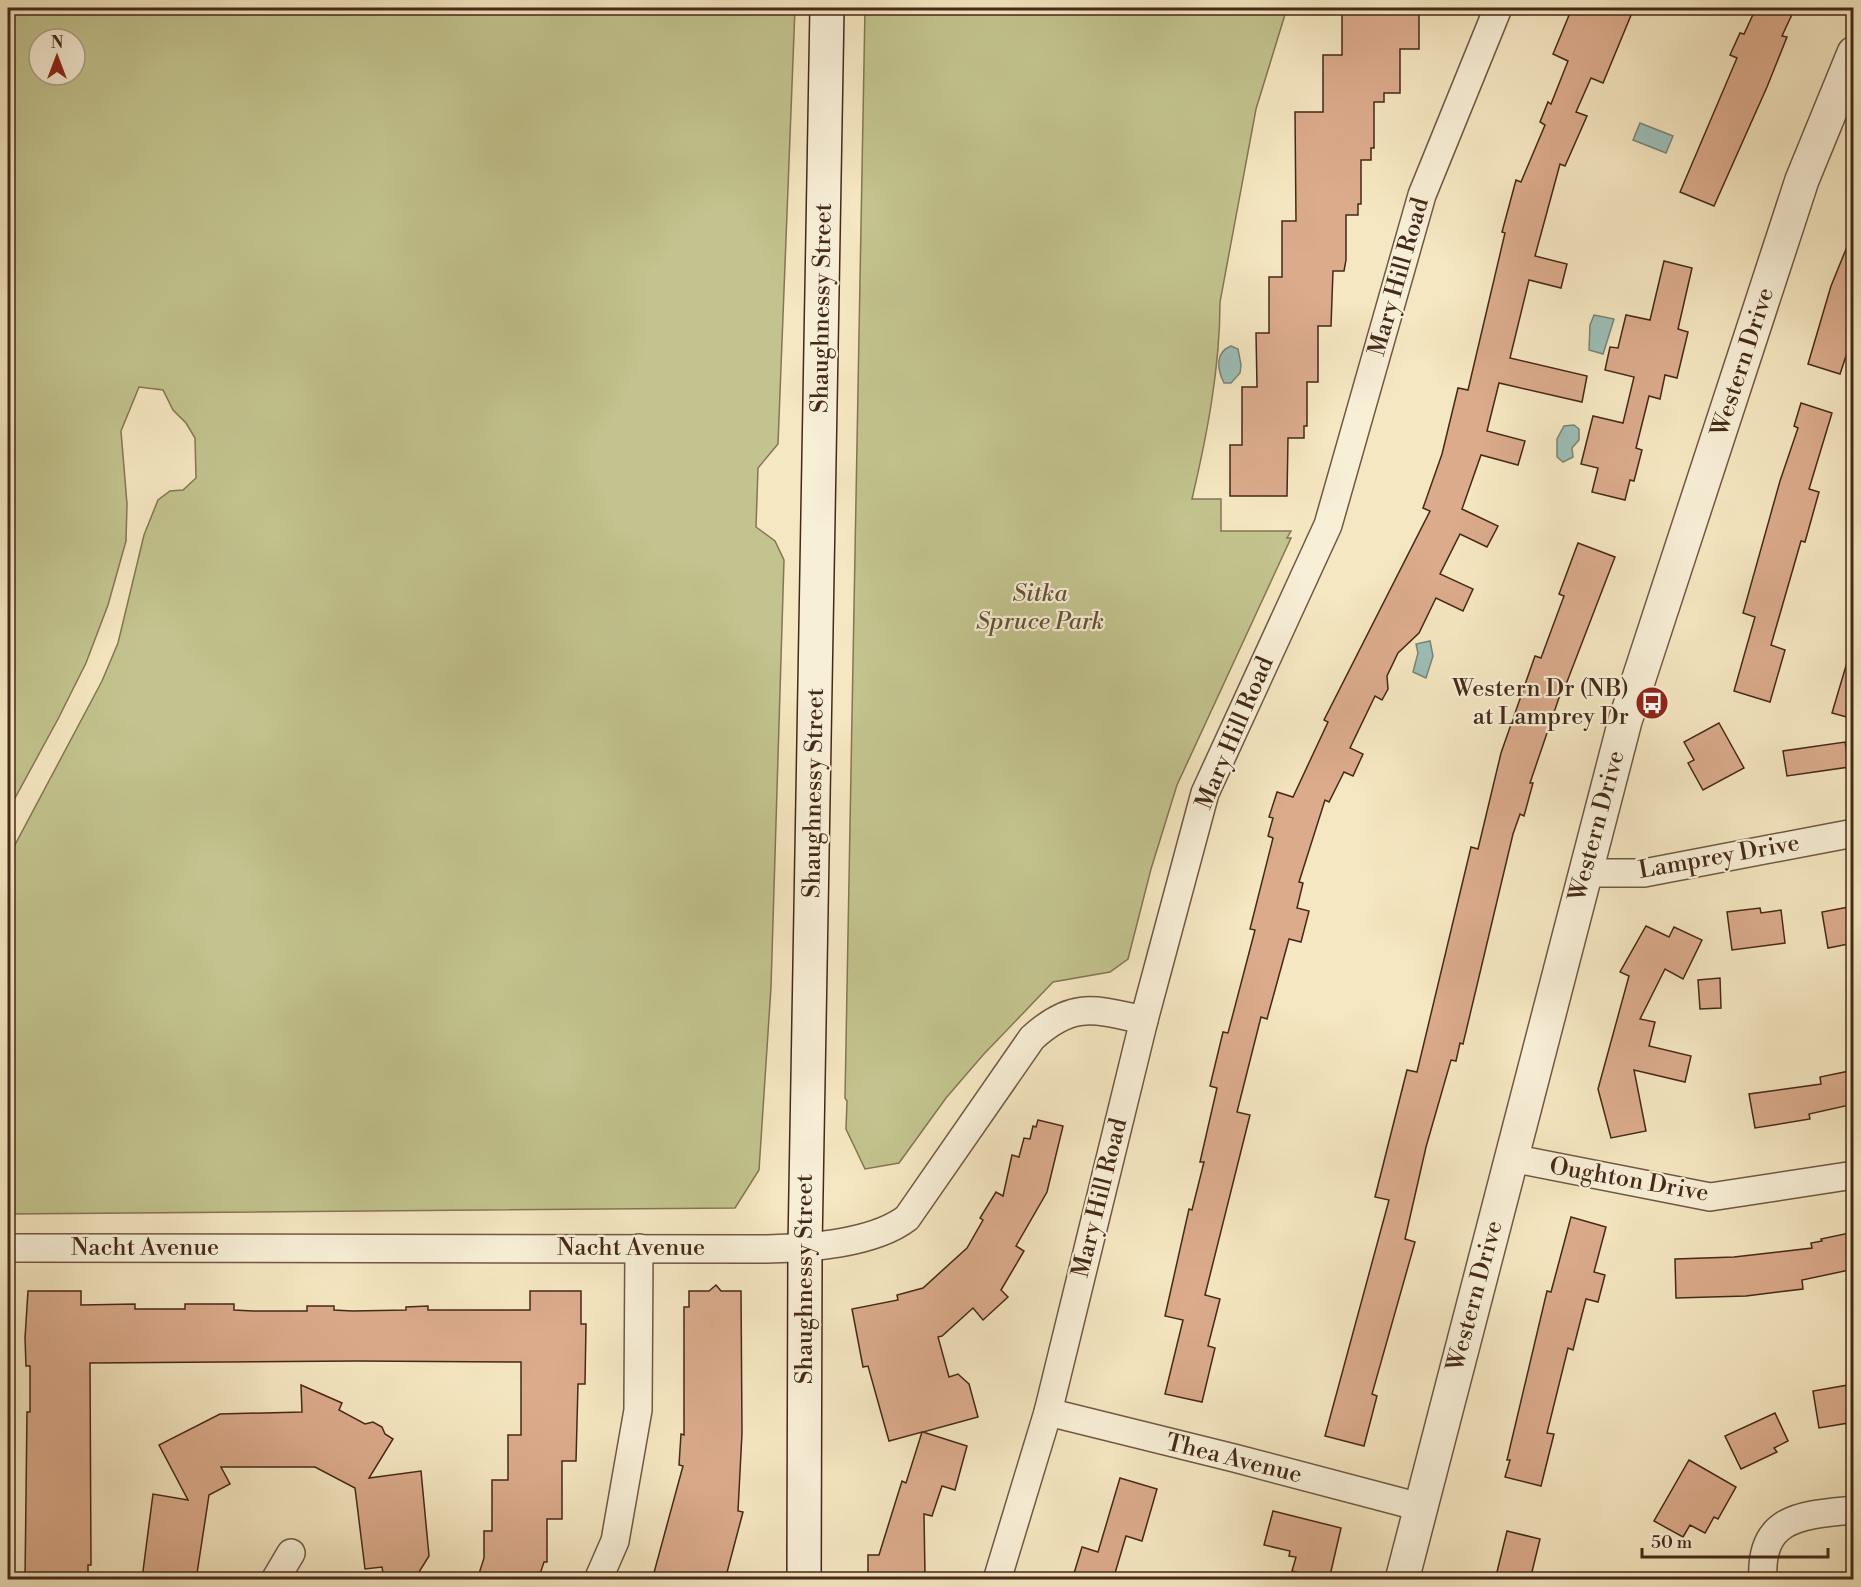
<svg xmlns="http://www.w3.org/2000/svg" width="1861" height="1587" font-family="'Libre Bodoni',serif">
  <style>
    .green { fill: #c2c38e; stroke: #847653; stroke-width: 1.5; fill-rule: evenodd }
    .water { fill: #9dbfb8; stroke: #7a8378; stroke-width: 1.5 }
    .building { fill: #dbab8c; stroke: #452918; stroke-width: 1.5 }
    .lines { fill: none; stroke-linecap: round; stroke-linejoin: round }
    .minor-casing { stroke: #715842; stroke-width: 30 }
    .tertiary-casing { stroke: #715842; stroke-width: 36 }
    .secondary-casing { stroke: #452918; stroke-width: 36 }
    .minor { stroke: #f8efd7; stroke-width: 27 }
    .tertiary { stroke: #f8efd7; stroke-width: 33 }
    .secondary { stroke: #f8efd7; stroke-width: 33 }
    .labels { text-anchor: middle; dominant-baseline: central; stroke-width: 4.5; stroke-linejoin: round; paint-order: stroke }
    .street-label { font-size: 24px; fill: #452918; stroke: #f8efd7 }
    .park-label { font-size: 24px; font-style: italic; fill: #645036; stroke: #f8efd7 }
    .poi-label { font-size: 24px; fill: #452918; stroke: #f8efd7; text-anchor: end }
  </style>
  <rect width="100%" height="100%" fill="#f5e7c1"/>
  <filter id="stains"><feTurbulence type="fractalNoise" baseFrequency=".00333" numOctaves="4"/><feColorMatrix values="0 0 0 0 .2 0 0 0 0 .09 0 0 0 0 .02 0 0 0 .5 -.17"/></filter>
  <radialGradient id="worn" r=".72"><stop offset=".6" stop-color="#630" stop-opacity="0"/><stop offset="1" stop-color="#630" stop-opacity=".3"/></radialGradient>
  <g class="green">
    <path d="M 8,8 L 307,8 L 313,13 L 327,8 L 795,8 L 778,444 L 758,468 L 756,527 L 775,541 L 784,560 L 771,987 L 759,1170 L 735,1208 L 8,1214 L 8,858 L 102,681 L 118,643 L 144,535 L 158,500 L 170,491 L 183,490 L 196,478 L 195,438 L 186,423 L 173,410 L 163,390 L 139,387 L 121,431 L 127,504 L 126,541 L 108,605 L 86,663 L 58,719 L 8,811 ZM 39,39 L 75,39 L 75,75 L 39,75 Z"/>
    <path d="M 865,8 L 1287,8 L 1256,109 L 1220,302 C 1220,368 1207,435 1192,499 L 1221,499 L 1221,531 L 1291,531 L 1287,538 L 1291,538 L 1177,785 L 1151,869 L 1128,959 L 1110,972 L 1053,982 L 983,1055 L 946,1098 L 899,1163 L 865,1169 L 846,1129 L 847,1101 L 845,1098 Z"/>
  </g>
  <g class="water">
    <polygon points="1640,123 1673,136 1666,153 1633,140"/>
    <polygon points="1594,315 1614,319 1603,354 1589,350 1590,325"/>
    <path d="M 1231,346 L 1238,349 L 1241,365 L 1240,373 L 1231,383 L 1224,383 C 1217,369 1215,352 1231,346 Z"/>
    <polygon points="1574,425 1579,429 1579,440 1572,448 1573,457 1563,462 1557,457 1557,439 1564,426"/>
    <polygon points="1430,641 1433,656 1426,678 1413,672 1418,653 1416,644"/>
  </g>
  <g class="building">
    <polygon points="1342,8 1419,9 1419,49 1400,49 1400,93 1384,93 1384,102 1374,102 1374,148 1371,148 1371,160 1361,160 1361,204 1358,204 1358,215 1346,215 1346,260 1344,271 1333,271 1331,326 1318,326 1318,382 1307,382 1307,426 1304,426 1304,438 1288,438 1287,496 1230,496 1230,445 1242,445 1242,387 1257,387 1256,333 1269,333 1269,277 1282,277 1282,221 1296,221 1295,112 1323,112 1323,55 1342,55"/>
    <polygon points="1572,8 1634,8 1603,83 1591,78 1576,112 1587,116 1565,166 1560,164 1535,256 1567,264 1561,288 1529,280 1510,358 1587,376 1582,402 1499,383 1487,431 1525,441 1518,465 1481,455 1462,509 1498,526 1487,547 1460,534 1440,574 1473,589 1463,611 1436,598 1419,633 1398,653 1387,676 1388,689 1382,700 1375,696 1350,748 1363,754 1353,776 1344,772 1329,802 1325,800 1299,882 1303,883 1297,908 1309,911 1301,942 1289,939 1267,1019 1261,1017 1237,1112 1250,1115 1205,1295 1220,1299 1208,1346 1215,1348 1202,1402 1165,1394 1183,1320 1165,1316 1189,1209 1192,1210 1204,1162 1200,1162 1217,1088 1210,1086 1223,1032 1228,1033 1255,930 1250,929 1273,838 1268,836 1273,818 1269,817 1277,792 1293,797 1328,722 1324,720 1430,511 1423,508 1442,454 1458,388 1468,390 1505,233 1502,232 1516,180 1521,182 1545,125 1540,122 1548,102 1551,104 1568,61 1553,54"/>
    <polygon points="1756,8 1795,8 1782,36 1787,37 1767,87 1714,206 1680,192 1737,58 1730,55 1740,33 1744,34"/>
    <polygon points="1853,232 1854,332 1840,374 1808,364 1831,286"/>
    <polygon points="1664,261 1692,268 1678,329 1688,332 1677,378 1665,375 1660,399 1649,396 1636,448 1642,450 1634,481 1630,480 1625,500 1592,492 1598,468 1581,464 1593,416 1623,423 1634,377 1605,370 1610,347 1618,348 1626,315 1650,320"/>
    <polygon points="1801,403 1832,413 1809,489 1819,492 1805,542 1801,541 1771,645 1785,650 1770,702 1734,691 1755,617 1743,613 1780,481 1798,428 1794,426"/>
    <polygon points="1578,543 1615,557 1565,687 1563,686 1530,783 1533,783 1524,816 1520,814 1513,834 1463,1044 1460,1043 1456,1061 1451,1060 1426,1147 1405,1239 1415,1242 1372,1394 1377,1396 1364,1446 1325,1436 1389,1200 1375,1197 1407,1070 1417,1072 1471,847 1478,849 1501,753 1535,656 1541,658 1564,596 1559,594"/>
    <polygon points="1848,659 1854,660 1854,719 1832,713"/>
    <polygon points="1719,723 1744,768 1703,790 1688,763 1694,760 1684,742"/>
    <polygon points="1845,742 1849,767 1787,776 1783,751"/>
    <polygon points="1854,906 1854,943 1828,948 1822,912"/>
    <polygon points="1760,908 1761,913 1781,910 1785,943 1732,950 1727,912"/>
    <polygon points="1646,926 1669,937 1674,927 1702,940 1683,979 1665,969 1640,1019 1655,1022 1649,1046 1691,1056 1685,1082 1634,1070 1646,1131 1611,1138 1598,1089 1629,976 1620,972"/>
    <polygon points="1720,978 1721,1008 1700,1009 1698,980"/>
    <polygon points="1854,1070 1854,1104 1809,1114 1810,1119 1755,1128 1749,1094 1821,1084 1820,1077"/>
    <polygon points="1038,1120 1063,1126 1047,1192 1016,1246 1024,1251 1001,1290 1008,1297 983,1320 973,1308 942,1336 938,1337 949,1377 958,1374 969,1384 978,1417 923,1432 967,1446 955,1490 942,1486 932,1516 924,1514 925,1575 921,1575 921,1580 868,1580 868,1555 879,1555 902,1481 906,1483 922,1432 889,1441 868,1366 863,1367 852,1309 898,1300 897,1295 923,1288 967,1248 983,1220 980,1218 996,1192 1003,1196 1012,1155 1019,1157 1024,1138 1030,1139 1033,1126 1036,1127"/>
    <polygon points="1571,1217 1606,1227 1594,1272 1605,1275 1598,1302 1586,1299 1573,1350 1568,1348 1547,1433 1554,1434 1541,1486 1505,1477 1510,1460 1507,1460 1547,1291 1551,1292"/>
    <polygon points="1849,1233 1850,1236 1854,1235 1854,1269 1802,1280 1803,1289 1746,1296 1676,1298 1675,1259 1734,1257 1812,1248 1811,1243 1822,1241 1821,1239"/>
    <polygon points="716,1285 721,1291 741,1291 742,1433 738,1511 743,1512 725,1580 652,1580 683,1466 679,1465 681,1434 684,1435 684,1307 689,1307 689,1291 709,1291"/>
    <polygon points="28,1291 81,1291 81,1305 135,1304 135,1309 185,1309 185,1304 234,1304 234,1310 253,1311 307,1311 307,1306 334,1306 334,1310 352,1311 406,1310 406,1307 428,1306 428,1310 530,1310 530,1291 581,1291 581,1324 586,1324 585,1384 578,1384 576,1461 562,1461 562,1519 547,1519 547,1562 544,1562 538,1580 477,1580 484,1558 484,1531 492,1531 492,1480 508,1480 508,1435 521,1435 521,1362 357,1361 90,1363 91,1565 88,1565 88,1580 25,1580 27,1412 30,1412 30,1366 26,1366 25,1338"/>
    <polygon points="1854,1384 1854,1422 1819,1428 1813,1391"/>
    <polygon points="301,1385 342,1403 339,1410 365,1424 373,1422 382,1427 385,1434 393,1439 369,1478 421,1471 429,1556 414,1580 384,1580 382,1567 365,1569 355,1488 315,1467 221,1467 230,1484 209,1495 196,1580 149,1580 143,1571 153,1494 188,1500 159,1445 220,1414 302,1412"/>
    <polygon points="1775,1413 1788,1441 1774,1448 1777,1452 1741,1469 1725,1436"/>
    <polygon points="1689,1460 1736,1487 1718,1519 1714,1517 1705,1533 1690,1525 1683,1537 1654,1521"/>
    <polygon points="1120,1478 1157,1489 1142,1541 1126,1536 1113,1580 1072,1580 1082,1547 1098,1552"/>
    <polygon points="1273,1511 1341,1528 1329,1580 1292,1571 1296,1557 1289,1556 1290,1551 1264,1545"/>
    <polygon points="1507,1531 1540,1539 1530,1580 1495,1580"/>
  </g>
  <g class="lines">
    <g class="minor-casing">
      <g id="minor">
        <polyline points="1584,873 1644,873 1854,833"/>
        <polyline points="1511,1158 1710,1197 1854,1175"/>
        <path d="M 8,1248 L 767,1249 C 808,1248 873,1244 907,1218 L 1032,1038 C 1072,1001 1094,1009 1144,1020"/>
        <polyline points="1048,1412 1234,1458 1420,1507"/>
        <polyline points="275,1580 291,1553"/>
        <polyline points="598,1580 615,1541 638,1410 639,1248"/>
        <polyline points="997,1580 1048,1412 1144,1020 1205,793 1328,525 1422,195 1498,8"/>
        <path d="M 1763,1580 C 1759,1515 1804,1515 1854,1510"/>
      </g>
    </g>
    <g class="tertiary-casing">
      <polyline id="tertiary" points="1402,1580 1625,721 1802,180 1854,53"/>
    </g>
    <g class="secondary-casing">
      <polyline id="secondary" points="804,1580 805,1248 827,8"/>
    </g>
    <use href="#minor" class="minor"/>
    <use href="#tertiary" class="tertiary"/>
    <use href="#secondary" class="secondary"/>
  </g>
  <defs>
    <g id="bus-disc" transform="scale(1.725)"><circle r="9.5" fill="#8f2418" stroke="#f8efd7"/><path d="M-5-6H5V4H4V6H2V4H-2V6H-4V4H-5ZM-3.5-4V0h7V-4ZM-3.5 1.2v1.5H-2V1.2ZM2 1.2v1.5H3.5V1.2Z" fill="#fff"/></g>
  </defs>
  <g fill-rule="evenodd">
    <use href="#bus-disc" x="1652" y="703"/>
  </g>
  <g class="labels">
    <g class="street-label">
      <text transform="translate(1399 277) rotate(-74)">Mary Hill Road</text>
      <text transform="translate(822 308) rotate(-89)">Shaughnessy Street</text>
      <text transform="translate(1743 362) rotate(-72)">Western Drive</text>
      <text transform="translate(1235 733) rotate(-67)">Mary Hill Road</text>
      <text transform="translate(814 793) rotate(-89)">Shaughnessy Street</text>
      <text transform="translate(1597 826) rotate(-75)">Western Drive</text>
      <text transform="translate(1719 857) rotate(-10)">Lamprey Drive</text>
      <text transform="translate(1629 1180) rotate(10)">Oughton Drive</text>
      <text transform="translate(1100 1198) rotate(-76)">Mary Hill Road</text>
      <text x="145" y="1248">Nacht Avenue</text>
      <text x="631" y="1248">Nacht Avenue</text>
      <text transform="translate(805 1279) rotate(-90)">Shaughnessy Street</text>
      <text transform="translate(1475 1296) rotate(-75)">Western Drive</text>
      <text transform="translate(1234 1459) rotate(14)">Thea Avenue</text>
    </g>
    <g class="park-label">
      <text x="1040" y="594">Sitka<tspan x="1040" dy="28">Spruce Park</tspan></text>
    </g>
    <g class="poi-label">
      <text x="1629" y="689">Western Dr (NB)<tspan x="1629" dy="28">at Lamprey Dr</tspan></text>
    </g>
  </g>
  <rect width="1861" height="1587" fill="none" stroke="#f5e7c1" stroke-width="30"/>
  <rect x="9" y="9" width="1843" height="1569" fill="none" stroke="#452918" stroke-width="3"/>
  <rect x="15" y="15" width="1831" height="1557" fill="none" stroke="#452918" stroke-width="1.5"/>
  <g transform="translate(57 57)"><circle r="28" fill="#f8efd7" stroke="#b0a08b" stroke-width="1.5"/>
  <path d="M0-4.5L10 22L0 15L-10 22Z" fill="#8f2418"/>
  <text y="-9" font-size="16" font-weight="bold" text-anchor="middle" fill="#452918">N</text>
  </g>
  <path d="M1642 1548v9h186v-9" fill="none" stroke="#452918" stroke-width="3"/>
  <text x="1651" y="1548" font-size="18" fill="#452918" stroke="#f8efd7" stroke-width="4.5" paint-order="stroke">50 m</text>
  <rect width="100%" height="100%" filter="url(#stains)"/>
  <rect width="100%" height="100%" fill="url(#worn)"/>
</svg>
